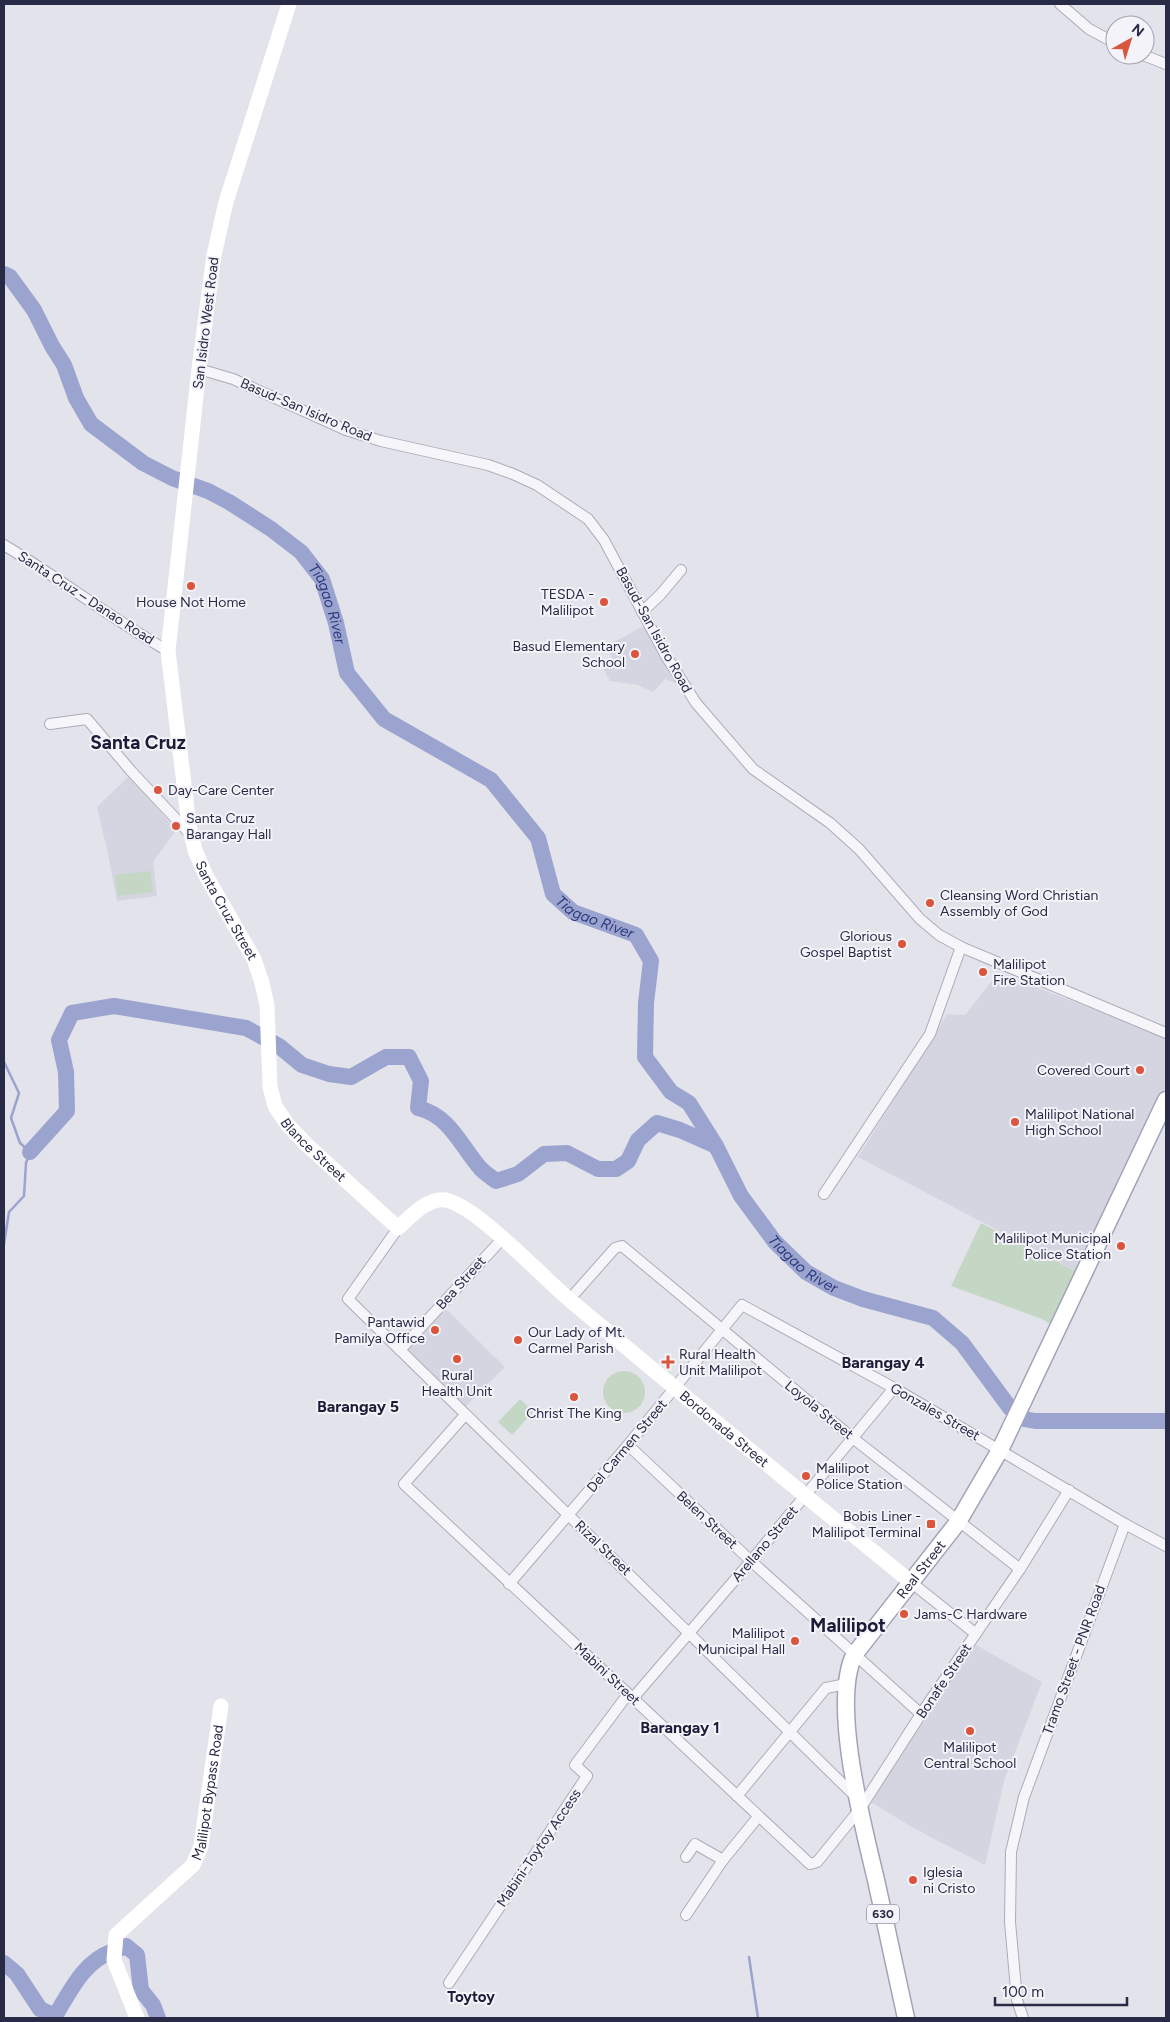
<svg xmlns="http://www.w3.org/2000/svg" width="1170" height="2022" font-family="Figtree,sans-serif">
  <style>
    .built { fill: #d4d5e1 }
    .green { fill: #c3d7c4 }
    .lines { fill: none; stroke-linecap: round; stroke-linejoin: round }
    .stream { stroke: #9ba4cf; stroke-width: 2.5 }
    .river { stroke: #9ba4cf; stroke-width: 16 }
    .street-casing { stroke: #abacba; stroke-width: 12 }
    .primary-casing { stroke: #a1a3b9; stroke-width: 19 }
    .street { stroke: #f6f6fa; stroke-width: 10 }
    .secondary { stroke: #fff; stroke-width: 15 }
    .primary { stroke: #fff; stroke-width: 16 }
    .poi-dot { fill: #db553d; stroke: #f3f3f9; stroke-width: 2 }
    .labels { text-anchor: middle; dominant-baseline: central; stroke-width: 4; stroke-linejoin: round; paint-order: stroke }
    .shield { fill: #f3f3f9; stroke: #65667c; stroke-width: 1 }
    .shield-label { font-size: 12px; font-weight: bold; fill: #282a46 }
    .street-label { font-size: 14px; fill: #282a46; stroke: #f3f3f9 }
    .poi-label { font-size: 14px; fill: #282a46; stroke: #f3f3f9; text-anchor: start }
    .water-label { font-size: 15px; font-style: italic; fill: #2e3a7e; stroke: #f3f3f9 }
    .neighbourhood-label { font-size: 15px; font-weight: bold; fill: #1b1c37; stroke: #f3f3f9 }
    .quarter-label { font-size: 16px; font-weight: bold; fill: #1b1c37; stroke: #f3f3f9 }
    .district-label { font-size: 19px; font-weight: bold; fill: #1b1c37; stroke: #f3f3f9 }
  </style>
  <rect width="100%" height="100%" fill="#e3e3ec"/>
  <g class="built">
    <polygon points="644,626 676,683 665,679 653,692 638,685 610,681 603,668 614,661 606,646"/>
    <polygon points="129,776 176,830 153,862 157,896 117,901 108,854 97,807"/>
    <polygon points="998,973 1166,1036 1166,1086 1078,1272 858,1157 947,1014 965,1015"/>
    <polygon points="446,1309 505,1367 464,1408 405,1350"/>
    <polygon points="976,1645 1042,1682 1004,1781 985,1865 917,1830 869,1801"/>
  </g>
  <g class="green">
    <polygon points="150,871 153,892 118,896 115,875"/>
    <polygon points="981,1223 1079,1273 1054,1326 1042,1319 951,1286"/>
    <circle cx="624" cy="1392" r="21"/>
    <polygon points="520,1399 533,1412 512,1435 498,1422"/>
  </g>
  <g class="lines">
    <g class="stream">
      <polyline points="4,1062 19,1093 11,1118 20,1143 30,1152 26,1163 24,1196 9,1212 4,1244"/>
      <polyline points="749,1957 758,2018"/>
    </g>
    <g class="river">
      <path id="s1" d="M 4,274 L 10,277 L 34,310 L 52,346 L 64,365 L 76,398 L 91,424 L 143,463 L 172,478 L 208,491 L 229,502 L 271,529 L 301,552 L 322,579 L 336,623 L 347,673 L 384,719 L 491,780 L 538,838 L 553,894 L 573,912 L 636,935 L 651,961 L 646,1003 L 645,1057 L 671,1092 L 689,1103 L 716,1146 L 741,1196 L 775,1242 L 806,1272 L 834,1288 L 863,1299 L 933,1318 L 962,1343 L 1010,1408 L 1024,1419 L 1035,1421 L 1166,1421"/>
      <path d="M 30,1152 L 67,1111 L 66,1072 L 59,1040 L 72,1013 L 114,1006 L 246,1028 L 279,1046 L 302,1065 L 329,1074 L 351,1077 L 386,1057 L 409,1057 L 421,1081 L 418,1108 C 451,1116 461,1147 481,1169 C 485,1173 491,1177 496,1181 L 518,1174 L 544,1154 L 567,1153 L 598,1169 L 616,1169 L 628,1161 L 638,1140 L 657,1123 L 680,1130 L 716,1146"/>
      <polyline points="117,1950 126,1946 137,1955 141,1990 153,2005 158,2018"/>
      <path d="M 4,1963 L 17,1974 L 40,2009 L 55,2016 C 71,1990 83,1962 113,1951"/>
    </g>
    <g class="street-casing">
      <g id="street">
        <polyline points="1060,4 1089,29 1115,43"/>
        <polyline points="1143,55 1166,64"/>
        <polyline points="199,369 233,379 346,430 381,441 488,465 513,474 537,485 588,519 604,540 666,656 696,703 753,769 830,823 859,849 920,919 939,935 961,947 1166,1033"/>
        <path d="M 4,545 C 60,579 111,618 168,651"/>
        <polyline points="642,612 660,595 681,570"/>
        <polyline points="50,724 87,719 131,771 191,835"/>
        <polyline points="824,1194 930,1034 961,947"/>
        <polyline points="398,1228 348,1299 857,1798"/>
        <polyline points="569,1300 615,1248 622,1246 854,1439 1020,1569"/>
        <polyline points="400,1350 502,1239"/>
        <polyline points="465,1415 404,1484 810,1864 817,1862 860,1809 921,1714 1020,1569 1069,1490"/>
        <polyline points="628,1445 751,1561 921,1714"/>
        <polyline points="912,1583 976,1634"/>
        <polyline points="509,1584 628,1445 742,1305 894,1388 1125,1524 1166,1546"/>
        <polyline points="633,1698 751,1561 894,1388"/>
        <polyline points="737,1796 826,1688 846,1684"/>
        <polyline points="686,1857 695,1844 723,1860"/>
        <polyline points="686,1915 723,1860 758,1817"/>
        <polyline points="449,1983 587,1776 575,1765 628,1694"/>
        <polyline points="1023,2018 1017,2000 1010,1922 1011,1852 1024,1797 1125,1524"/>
      </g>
    </g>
    <g class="primary-casing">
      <g id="primary">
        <path id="s4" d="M 906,2018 C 896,1972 886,1926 876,1880 C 863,1825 831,1705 854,1655 L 958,1522 L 1000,1450 L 1166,1100"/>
      </g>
    </g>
    <use href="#street" class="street"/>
    <g class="secondary">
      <path id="s2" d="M 289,4 L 226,202 L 214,255 L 199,369 L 168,651 L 189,826 L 195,850 L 205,874 L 254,959 L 262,983 L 267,1005 L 270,1087 L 275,1106 L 287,1124 L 307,1145 L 398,1228 C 410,1217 428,1197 446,1200 C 478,1207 542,1277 571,1301 C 684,1396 798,1490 912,1583"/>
      <path id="s3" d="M 137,2018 L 114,1960 L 116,1935 L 193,1865 L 201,1846 L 221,1706"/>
    </g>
    <use href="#primary" class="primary"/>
  </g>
  <g class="poi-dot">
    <circle cx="191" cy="586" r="5"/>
    <circle cx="604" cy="602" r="5"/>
    <circle cx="635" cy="654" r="5"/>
    <circle cx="158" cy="790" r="5"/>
    <circle cx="176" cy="826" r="5"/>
    <circle cx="930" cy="903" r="5"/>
    <circle cx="902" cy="944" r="5"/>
    <circle cx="983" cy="972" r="5"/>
    <circle cx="1140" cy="1070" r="5"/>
    <circle cx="1015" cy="1122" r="5"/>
    <circle cx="1121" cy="1246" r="5"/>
    <circle cx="435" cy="1330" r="5"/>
    <circle cx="518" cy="1340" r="5"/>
    <circle cx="457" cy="1359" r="5"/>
    <path d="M665.5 1354.5h5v5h5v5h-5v5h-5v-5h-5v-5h5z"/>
    <circle cx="574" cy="1397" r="5"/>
    <circle cx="806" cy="1476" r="5"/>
    <rect x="926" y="1519" width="10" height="10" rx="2.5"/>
    <circle cx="904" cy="1614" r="5"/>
    <circle cx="795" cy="1641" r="5"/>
    <circle cx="970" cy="1731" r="5"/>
    <circle cx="913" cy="1880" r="5"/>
  </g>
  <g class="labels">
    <rect class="shield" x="867" y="1904.5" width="32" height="19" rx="4"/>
    <g class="shield-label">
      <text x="883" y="1914">630</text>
    </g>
    <g class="street-label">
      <text transform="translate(206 323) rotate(-83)">San Isidro West Road</text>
      <text transform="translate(306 410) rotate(23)">Basud-San Isidro Road</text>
      <text transform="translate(86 598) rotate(33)">Santa Cruz – Danao Road</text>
      <text transform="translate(654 630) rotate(61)">Basud-San Isidro Road</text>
      <text stroke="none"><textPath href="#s2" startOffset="930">Santa Cruz Street</textPath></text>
      <text stroke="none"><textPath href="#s2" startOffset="1194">Blance Street</textPath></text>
      <text transform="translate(461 1283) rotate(-48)">Bea Street</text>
      <text transform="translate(819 1410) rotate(39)">Loyola Street</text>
      <text transform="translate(935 1412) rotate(30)">Gonzales Street</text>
      <text stroke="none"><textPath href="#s2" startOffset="1728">Bordonada Street</textPath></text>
      <text transform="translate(627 1446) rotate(-50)">Del Carmen Street</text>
      <text transform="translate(707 1520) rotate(43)">Belen Street</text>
      <text transform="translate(765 1544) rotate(-50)">Arellano Street</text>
      <text transform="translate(603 1548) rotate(44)">Rizal Street</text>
      <text stroke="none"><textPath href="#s4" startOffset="479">Real Street</textPath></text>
      <text transform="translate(1074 1660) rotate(-70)">Tramo Street - PNR Road</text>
      <text transform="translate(607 1674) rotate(43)">Mabini Street</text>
      <text transform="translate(944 1681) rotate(-56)">Bonafe Street</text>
      <text stroke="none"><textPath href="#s3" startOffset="266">Malilipot Bypass Road</textPath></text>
      <text transform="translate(539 1848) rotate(-56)">Mabini-Toytoy Access</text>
    </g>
    <g class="poi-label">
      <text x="594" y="594" text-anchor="end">TESDA -<tspan x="594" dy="16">Malilipot</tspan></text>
      <text x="191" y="602" text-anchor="middle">House Not Home</text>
      <text x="625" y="646" text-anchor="end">Basud Elementary<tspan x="625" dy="16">School</tspan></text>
      <text x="168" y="790">Day-Care Center</text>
      <text x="186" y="818">Santa Cruz<tspan x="186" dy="16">Barangay Hall</tspan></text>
      <text x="940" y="895">Cleansing Word Christian<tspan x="940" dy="16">Assembly of God</tspan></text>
      <text x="892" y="936" text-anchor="end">Glorious<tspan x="892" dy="16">Gospel Baptist</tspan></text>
      <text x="993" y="964">Malilipot<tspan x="993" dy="16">Fire Station</tspan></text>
      <text x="1130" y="1070" text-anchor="end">Covered Court</text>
      <text x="1025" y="1114">Malilipot National<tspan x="1025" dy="16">High School</tspan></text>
      <text x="1111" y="1238" text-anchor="end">Malilipot Municipal<tspan x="1111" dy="16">Police Station</tspan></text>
      <text x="425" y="1322" text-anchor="end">Pantawid<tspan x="425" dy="16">Pamilya Office</tspan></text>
      <text x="528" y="1332">Our Lady of Mt.<tspan x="528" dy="16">Carmel Parish</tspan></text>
      <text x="679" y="1354">Rural Health<tspan x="679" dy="16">Unit Malilipot</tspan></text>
      <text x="457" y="1375" text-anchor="middle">Rural<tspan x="457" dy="16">Health Unit</tspan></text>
      <text x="574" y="1413" text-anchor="middle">Christ The King</text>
      <text x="816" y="1468">Malilipot<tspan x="816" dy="16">Police Station</tspan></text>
      <text x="921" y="1516" text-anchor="end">Bobis Liner -<tspan x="921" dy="16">Malilipot Terminal</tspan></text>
      <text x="914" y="1614">Jams-C Hardware</text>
      <text x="785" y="1633" text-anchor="end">Malilipot<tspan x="785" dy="16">Municipal Hall</tspan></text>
      <text x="970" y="1747" text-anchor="middle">Malilipot<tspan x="970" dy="16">Central School</tspan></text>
      <text x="923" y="1872">Iglesia<tspan x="923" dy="16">ni Cristo</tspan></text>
    </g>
    <g class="water-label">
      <text stroke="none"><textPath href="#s1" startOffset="482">Tiagao River</textPath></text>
      <text stroke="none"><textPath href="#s1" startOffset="918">Tiagao River</textPath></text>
      <text stroke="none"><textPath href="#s1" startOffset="1354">Tiagao River</textPath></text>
    </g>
    <g class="neighbourhood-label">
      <text x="471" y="1997">Toytoy</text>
    </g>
    <g class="quarter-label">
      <text x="883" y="1362">Barangay 4</text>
      <text x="358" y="1406">Barangay 5</text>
      <text x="680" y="1727">Barangay 1</text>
    </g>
    <g class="district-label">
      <text x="138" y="742">Santa Cruz</text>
      <text x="848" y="1625">Malilipot</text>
    </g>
  </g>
  <rect width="1170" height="2022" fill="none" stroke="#282a46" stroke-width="10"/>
  <g transform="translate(1130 40) rotate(39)"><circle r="24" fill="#f3f3f9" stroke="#a2a3b1"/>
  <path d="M0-4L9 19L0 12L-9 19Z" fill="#db553d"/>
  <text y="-8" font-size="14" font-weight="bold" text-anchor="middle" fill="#282a46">N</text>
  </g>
  <path d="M995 1997v8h132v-8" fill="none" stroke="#282a46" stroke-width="2.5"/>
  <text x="1002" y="1997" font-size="15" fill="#282a46" stroke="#f3f3f9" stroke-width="4" paint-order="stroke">100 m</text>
</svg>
